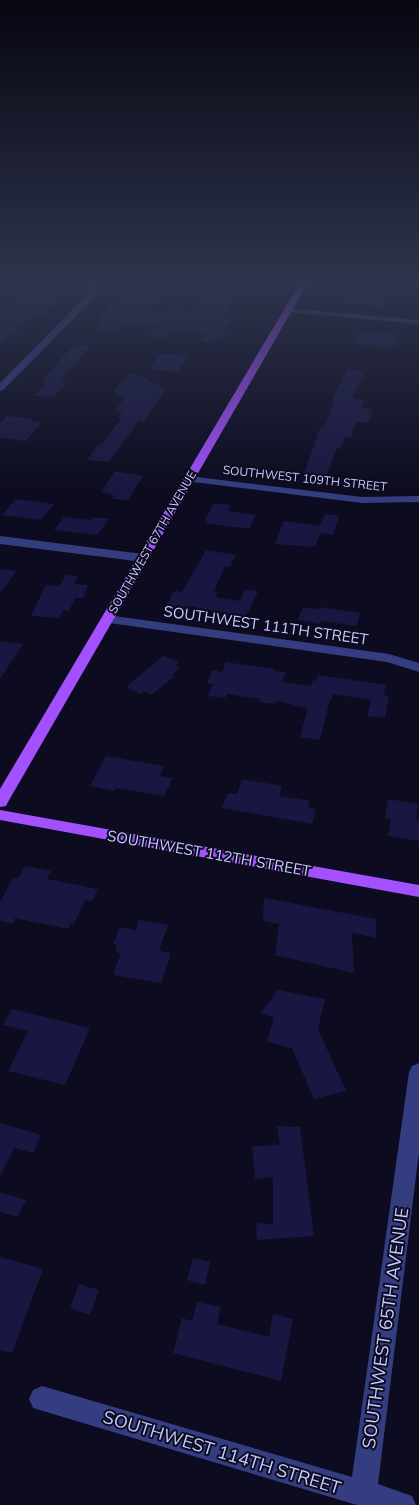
<svg xmlns="http://www.w3.org/2000/svg" width="419" height="1505" font-family="Mulish,sans-serif">
  <style>
    .building { fill: #191741 }
    .lines { fill: none; stroke-linecap: round; stroke-linejoin: round }
    .minor { fill: #343d80; fill-rule: evenodd }
    .major { fill: #a350ff; fill-rule: evenodd }
    .labels { text-anchor: middle; dominant-baseline: central; stroke-width: 4; stroke-linejoin: round; paint-order: stroke }
    .far-street-label { font-size: 12px; fill: #c9cbff; stroke: #0c0b1f }
    .street-label { font-size: 15px; fill: #c9cbff; stroke: #0c0b1f }
    .near-street-label { font-size: 18px; fill: #c9cbff; stroke: #0c0b1f }
  </style>
  <rect width="100%" height="100%" fill="#0c0b1f"/>
  <g class="building">
    <polygon points="146,281 178,281 149,311 170,313 178,303 186,310 183,314 187,314 211,281 247,281 222,317 233,318 215,343 200,341 206,333 171,329 164,338 149,337 158,326 128,323 117,331 96,329 105,319 98,319 123,293 145,296"/>
    <polygon points="39,286 56,287 52,291 66,292 39,318 31,317 0,346 0,313 29,289 34,290"/>
    <polygon points="379,288 394,290 386,307 338,302 345,289 378,292"/>
    <polygon points="360,330 399,334 393,348 353,344"/>
    <polygon points="74,345 91,346 60,380 66,382 54,397 34,396 46,382 41,381"/>
    <polygon points="161,353 188,356 177,372 149,369"/>
    <polygon points="347,369 365,371 352,398 364,400 361,408 373,409 368,423 356,422 351,437 345,437 340,449 337,448 324,482 302,479 320,428 324,428 334,402 331,402"/>
    <polygon points="128,374 140,375 166,389 144,421 139,420 109,462 87,460 99,444 102,444 122,418 118,418 122,412 114,411 126,397 115,396 117,394 113,392"/>
    <polygon points="7,416 33,419 32,421 42,422 26,441 0,438 0,423"/>
    <polygon points="115,471 143,476 128,500 112,499 114,495 101,492"/>
    <polygon points="16,499 54,504 41,520 2,515"/>
    <polygon points="214,503 231,505 228,511 256,515 249,529 205,523 206,521 204,521"/>
    <polygon points="325,514 339,516 333,535 320,533 315,547 275,544 284,521 320,526"/>
    <polygon points="64,517 91,520 93,517 109,519 97,535 54,530"/>
    <polygon points="206,550 236,555 230,567 225,566 214,591 218,592 215,597 240,601 245,589 258,591 249,611 244,616 188,606 185,612 182,613 164,611 174,591 182,592"/>
    <polygon points="0,569 16,571 0,594"/>
    <polygon points="65,575 78,576 74,584 88,585 83,598 75,598 69,611 63,610 59,618 31,616 46,585 60,586"/>
    <polygon points="303,607 319,609 320,607 360,613 357,626 321,621 320,624 298,620"/>
    <polygon points="0,641 23,644 0,679"/>
    <polygon points="163,656 179,662 175,665 180,667 172,675 175,676 151,695 144,691 141,694 126,687"/>
    <polygon points="226,662 274,669 274,671 286,672 282,682 311,686 313,680 316,681 318,675 386,685 384,695 389,696 385,718 367,716 371,700 333,694 332,700 330,699 320,740 300,737 308,708 276,701 275,704 259,702 260,699 227,694 225,698 208,696 213,684 207,683 212,670 222,672"/>
    <polygon points="106,756 164,766 160,776 173,778 164,796 116,788 114,791 90,786"/>
    <polygon points="242,779 282,786 279,796 310,801 308,808 316,809 312,824 222,808 228,793 237,794"/>
    <polygon points="388,799 418,804 416,819 419,820 419,841 388,836 391,820 385,817"/>
    <polygon points="25,866 51,871 47,879 98,889 92,901 85,900 74,924 71,923 68,929 15,918 13,924 0,921 0,902 13,878 18,879"/>
    <polygon points="264,898 376,919 376,938 352,933 354,973 275,955 279,924 263,921"/>
    <polygon points="139,920 168,925 159,951 171,953 161,983 113,975 121,953 115,952 117,945 113,944 120,927 136,930"/>
    <polygon points="278,990 325,999 318,1029 346,1091 314,1099 292,1048 267,1042 274,1017 260,1014"/>
    <polygon points="12,1009 90,1028 65,1085 8,1071 28,1031 3,1025"/>
    <polygon points="0,1123 41,1135 33,1153 14,1148 0,1176"/>
    <polygon points="277,1126 300,1127 314,1236 257,1240 256,1223 273,1224 273,1177 255,1179 252,1147 280,1144"/>
    <polygon points="0,1192 26,1200 17,1217 0,1212"/>
    <polygon points="0,1257 43,1269 12,1353 0,1350"/>
    <polygon points="193,1258 210,1262 205,1285 187,1280"/>
    <polygon points="79,1284 99,1290 90,1315 70,1308"/>
    <polygon points="197,1302 221,1307 217,1324 269,1337 273,1314 293,1319 281,1381 173,1353 182,1318 192,1321"/>
  </g>
  <g class="lines">
    <g class="minor">
      <polygon points="82,281 92,281 98,284 98,294 3,390 0,391 0,383 91,291 91,287"/>
      <polygon points="285,308 419,320 419,324 288,312 284,310"/>
      <polygon points="189,476 362,497 419,496 419,502 362,503 185,481 184,479 185,477"/>
      <polygon points="0,536 143,554 149,558 143,562 0,544"/>
      <polygon points="107,615 389,654 419,663 419,672 387,662 102,622 101,619"/>
      <polygon points="419,1063 419,1152 378,1484 412,1496 416,1505 357,1505 33,1408 29,1399 33,1390 42,1386 352,1477 409,1072 412,1066"/>
    </g>
    <g class="major">
      <polygon points="301,281 309,281 8,802 6,806 0,807 0,789"/>
      <polygon points="0,810 419,885 419,897 0,820"/>
    </g>
  </g>
  <linearGradient id="sky" x2="0" y2="1"><stop stop-color="#070611"/><stop offset="0.57" stop-color="#2e344d"/><stop offset="1" stop-color="#2e344d" stop-opacity="0"/></linearGradient>
  <rect width="419" height="492" fill="url(#sky)"/>
  <g class="labels">
    <g class="far-street-label">
      <text transform="translate(305 478) rotate(6)">SOUTHWEST 109TH STREET</text>
      <text transform="translate(152 542) rotate(-60)">SOUTHWEST 67TH AVENUE</text>
    </g>
    <g class="street-label">
      <text transform="translate(266 625) rotate(8)">SOUTHWEST 111TH STREET</text>
      <text transform="translate(209 853) rotate(10)">SOUTHWEST 112TH STREET</text>
    </g>
    <g class="near-street-label">
      <text transform="translate(385 1328) rotate(-82)">SOUTHWEST 65TH AVENUE</text>
      <text transform="translate(222 1452) rotate(17)">SOUTHWEST 114TH STREET</text>
    </g>
  </g>
</svg>
